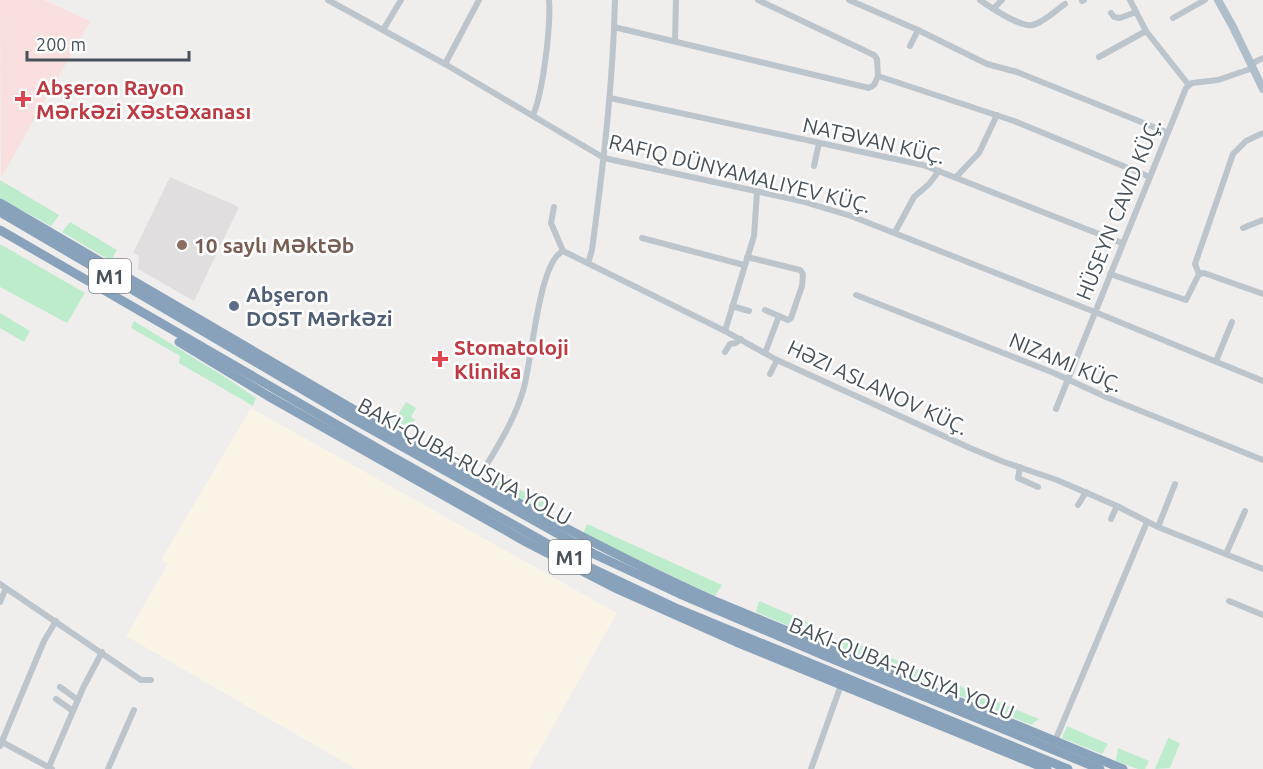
<svg xmlns="http://www.w3.org/2000/svg" width="1263" height="769" font-family="Ubuntu,sans-serif">
  <style>
    .commercial { fill: #faf4e7 }
    .education { fill: #e1dedf }
    .medical { fill: #f9dfde }
    .green { fill: #bdeccd }
    .lines { fill: none; stroke-linecap: round; stroke-linejoin: round }
    .minor { stroke: #bcc5cc; stroke-width: 6 }
    .major { stroke: #aebecb; stroke-width: 8 }
    .highway { stroke: #87a2ba; stroke-width: 9 }
    .health-dot { fill: #e0444e; stroke: #fff; stroke-width: 2 }
    .education-dot { fill: #8d6e63; stroke: #fff; stroke-width: 2 }
    .service-dot { fill: #5c6f8a; stroke: #fff; stroke-width: 2 }
    .labels { text-anchor: middle; dominant-baseline: central; stroke-width: 5; stroke-linejoin: round; paint-order: stroke }
    .shield { fill: #fff; stroke: #7e858c; stroke-width: 1.5 }
    .shield-label { font-size: 20px; font-weight: bold; fill: #46515a }
    .health-label { font-size: 21px; font-weight: bold; fill: #be3a42; stroke: #fff; text-anchor: start }
    .street-label { font-size: 21px; fill: #46515a; stroke: #fff }
    .education-label { font-size: 21px; font-weight: bold; fill: #785e54; stroke: #fff; text-anchor: start }
    .service-label { font-size: 21px; font-weight: bold; fill: #4e5e75; stroke: #fff; text-anchor: start }
  </style>
  <rect width="100%" height="100%" fill="#f0eded"/>
  <polygon class="commercial" points="251,408 617,613 529,769 356,769 126,636 168,564 161,560"/>
  <polygon class="education" points="170,177 239,207 194,301 138,269 139,256 133,253"/>
  <polygon class="medical" points="0,0 44,0 90,21 1,178"/>
  <g class="green">
    <polygon points="0,180 59,215 51,226 0,198"/>
    <polygon points="70,222 117,250 111,261 62,232"/>
    <polygon points="0,244 85,293 67,323 0,287"/>
    <polygon points="0,313 30,331 24,342 0,328"/>
    <polygon points="134,321 228,379 256,398 253,406 179,363 180,356 131,328"/>
    <polygon points="406,402 416,408 411,417 415,420 411,427 404,424 399,431 391,426"/>
    <polygon points="486,471 547,504 543,512 482,479"/>
    <polygon points="587,524 722,585 715,596 583,534"/>
    <polygon points="759,601 808,622 803,632 756,612"/>
    <polygon points="842,637 934,676 930,684 840,648"/>
    <polygon points="941,678 1039,719 1031,725 938,687"/>
    <polygon points="1067,726 1108,744 1102,754 1062,738"/>
    <polygon points="1168,738 1180,743 1170,768 1155,769"/>
    <polygon points="1118,748 1149,761 1145,769 1138,769 1116,761"/>
  </g>
  <g class="lines">
    <g class="minor">
      <polyline points="328,0 445,64 604,158 801,201 851,216 1095,312 1263,381"/>
      <polyline points="758,0 874,55 877,59 878,76"/>
      <polyline points="849,0 918,30 987,64 1017,72 1166,132"/>
      <path d="M 980,0 C 990,7 1020,27 1032,25 C 1043,23 1056,10 1065,4"/>
      <polyline points="1130,0 1146,31 1188,84"/>
      <polyline points="1082,1 1084,0"/>
      <polyline points="993,9 1002,0"/>
      <polyline points="1111,13 1114,17 1120,18 1136,12"/>
      <polyline points="1173,18 1205,0"/>
      <polyline points="614,27 869,88 874,85 878,76 1014,121 1150,177"/>
      <polyline points="383,30 401,0"/>
      <polyline points="675,40 676,0"/>
      <polyline points="910,46 918,30"/>
      <polyline points="1099,57 1146,31"/>
      <polyline points="445,64 479,0"/>
      <polyline points="1251,64 1263,58"/>
      <polyline points="610,98 923,165 1122,243"/>
      <path d="M 533,115 C 543,93 551,25 549,0"/>
      <polyline points="814,166 819,143"/>
      <polyline points="956,177 979,153 997,115"/>
      <polyline points="554,207 551,223 563,251"/>
      <polyline points="1243,228 1263,220"/>
      <polyline points="895,232 914,197 929,184 939,171"/>
      <polyline points="642,238 744,265"/>
      <polyline points="747,257 800,270 803,274 802,286 791,318 788,320 779,316 765,353"/>
      <path d="M 588,263 L 592,250 C 603,167 613,84 615,0"/>
      <polyline points="1110,274 1186,300 1199,274 1204,273 1263,294"/>
      <polyline points="1199,274 1195,264 1233,154 1246,141 1263,133"/>
      <polyline points="856,295 1054,373 1106,397 1263,460"/>
      <polyline points="732,306 749,311"/>
      <polyline points="765,310 779,316"/>
      <polyline points="725,331 754,236 757,192"/>
      <polyline points="725,352 730,344 736,343 741,339"/>
      <polyline points="1216,361 1232,322"/>
      <polyline points="770,374 777,360"/>
      <polyline points="1056,409 1186,88 1192,83 1218,80 1253,68"/>
      <polyline points="1020,467 1018,478 1038,487"/>
      <path d="M 477,481 C 494,452 513,424 523,391 C 532,363 538,262 563,251 L 725,331 L 777,360 L 970,448 L 1004,462 L 1057,480 L 1117,506 L 1158,527 L 1263,569"/>
      <polyline points="1078,505 1086,492"/>
      <polyline points="1111,519 1117,506"/>
      <polyline points="1158,527 1175,484"/>
      <polyline points="1226,554 1245,511"/>
      <polyline points="0,584 141,680 151,680"/>
      <polyline points="1229,601 1263,615"/>
      <polyline points="0,602 6,588"/>
      <polyline points="60,687 78,700"/>
      <polyline points="56,699 73,711"/>
      <polyline points="1055,741 1147,522"/>
      <polyline points="2,742 52,769"/>
      <polyline points="0,746 44,641 56,621"/>
      <polyline points="48,769 83,688 102,652"/>
      <polyline points="108,769 134,710"/>
      <polyline points="811,769 841,685"/>
    </g>
    <polyline class="major" points="1218,0 1233,27 1263,89"/>
    <g class="highway">
      <path d="M 0,203 C 127,277 253,351 380,425 C 490,489 601,550 717,602 L 1123,769"/>
      <polyline points="0,212 346,415 594,554 680,594 823,655 1100,769"/>
      <polyline points="0,230 389,455 587,566 678,609 1068,769"/>
      <polyline points="179,342 268,396 526,542 617,589 736,642 1047,769"/>
    </g>
  </g>
  <g class="health-dot">
    <path d="M20 90h6v6h6v6h-6v6h-6v-6h-6v-6h6z"/>
    <path d="M437 350h6v6h6v6h-6v6h-6v-6h-6v-6h6z"/>
  </g>
  <circle class="education-dot" cx="182" cy="245" r="6"/>
  <circle class="service-dot" cx="234" cy="306" r="6"/>
  <g class="labels">
    <g class="shield">
      <rect x="89" y="259" width="42" height="34" rx="4.5"/>
      <rect x="549" y="540" width="42" height="34" rx="4.5"/>
    </g>
    <g class="shield-label">
      <text x="110" y="276">M1</text>
      <text x="570" y="557">M1</text>
    </g>
    <g class="health-label">
      <text x="36" y="87">Abşeron Rayon<tspan x="36" dy="24">Mərkəzi Xəstəxanası</tspan></text>
      <text x="454" y="347">Stomatoloji<tspan x="454" dy="24">Klinika</tspan></text>
    </g>
    <g class="street-label">
      <text transform="translate(874 140) rotate(13)">NATƏVAN KÜÇ.</text>
      <text transform="translate(740 173) rotate(14)">RAFIQ DÜNYAMALIYEV KÜÇ.</text>
      <text transform="translate(1118 209) rotate(-68)">HÜSEYN CAVID KÜÇ.</text>
      <text transform="translate(1066 362) rotate(23)">NIZAMI KÜÇ.</text>
      <text transform="translate(878 387) rotate(25)">HƏZI ASLANOV KÜÇ.</text>
      <text transform="translate(465 461) rotate(29)">BAKI-QUBA-RUSIYA YOLU</text>
      <text transform="translate(902 668) rotate(22)">BAKI-QUBA-RUSIYA YOLU</text>
    </g>
    <g class="education-label">
      <text x="194" y="245">10 saylı Məktəb</text>
    </g>
    <g class="service-label">
      <text x="246" y="294">Abşeron<tspan x="246" dy="24">DOST Mərkəzi</tspan></text>
    </g>
  </g>
  <path d="M27 51v9h162v-9" fill="none" stroke="#46515a" stroke-width="3"/>
  <text x="36" y="51" font-size="18" fill="#46515a" stroke="#ffffff" stroke-width="4.5" paint-order="stroke">200 m</text>
</svg>
